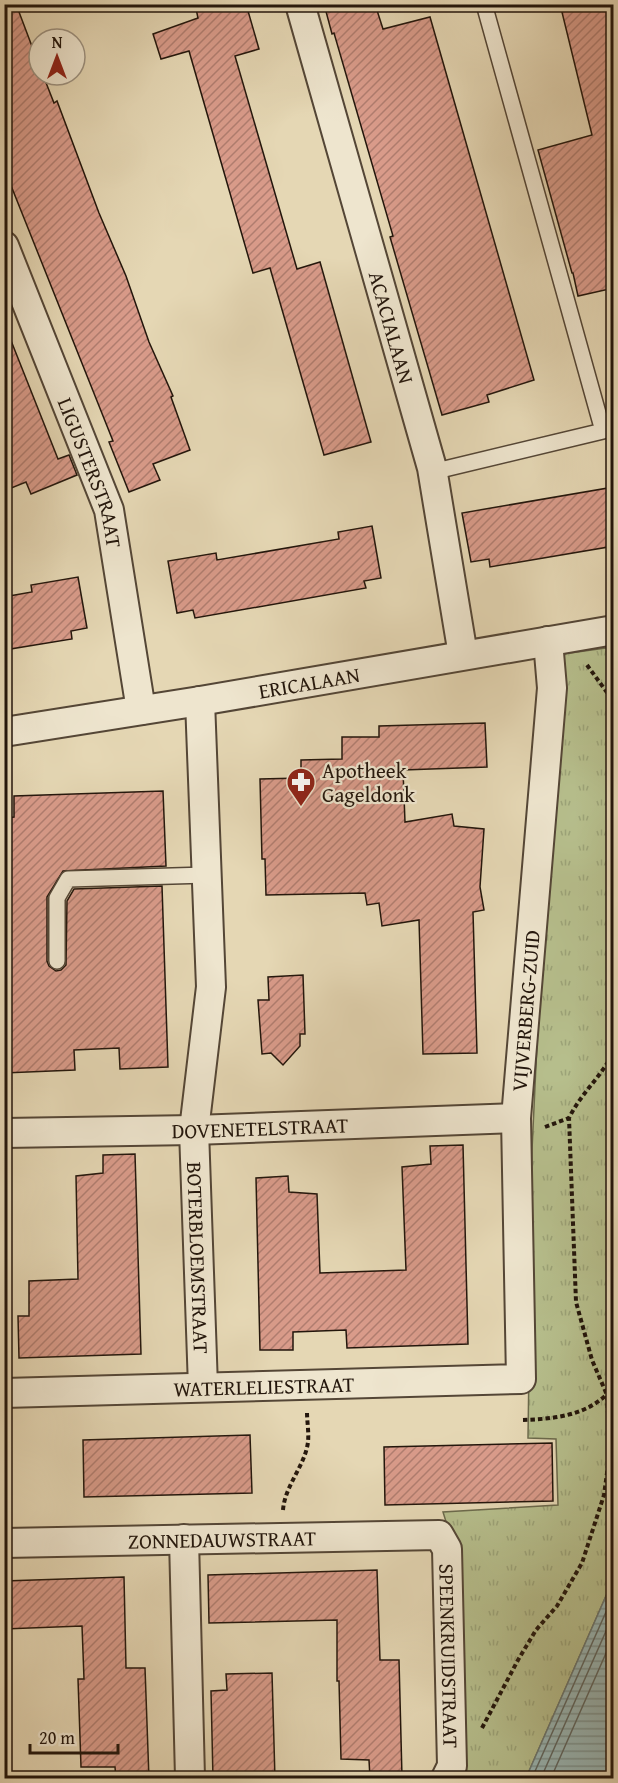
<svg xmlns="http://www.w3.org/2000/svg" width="618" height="1783" font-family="'Gentium Book Plus',serif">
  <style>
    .grass { fill: url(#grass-tufts); stroke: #6c6a4c; stroke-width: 1.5 }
    .water { fill: url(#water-rules); stroke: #6a7772; stroke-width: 1.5 }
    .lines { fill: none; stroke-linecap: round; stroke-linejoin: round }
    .shore { stroke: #5e6661; stroke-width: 1.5 }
    .building { fill: url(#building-hatch); stroke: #23160c; stroke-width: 1.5 }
    .service-casing { stroke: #544636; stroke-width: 18 }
    .minor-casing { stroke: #544636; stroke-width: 32 }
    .path { stroke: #23160c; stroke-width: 4; stroke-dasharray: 4.5 3; stroke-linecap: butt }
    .service { stroke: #eee5ce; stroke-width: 15 }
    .minor { stroke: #eee5ce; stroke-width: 28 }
    .labels { text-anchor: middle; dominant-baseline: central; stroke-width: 4.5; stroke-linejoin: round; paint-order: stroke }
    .street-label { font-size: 21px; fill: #23160c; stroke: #eee5ce }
    .poi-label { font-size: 21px; fill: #23160c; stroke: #eee5ce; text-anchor: start }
  </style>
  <defs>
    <pattern id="grass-tufts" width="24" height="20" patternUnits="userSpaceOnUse" patternTransform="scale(1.5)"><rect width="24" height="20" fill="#b6be8c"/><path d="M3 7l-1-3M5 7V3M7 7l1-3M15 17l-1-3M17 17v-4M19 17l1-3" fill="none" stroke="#9ca378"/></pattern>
    <pattern id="water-rules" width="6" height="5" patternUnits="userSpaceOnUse" patternTransform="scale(1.5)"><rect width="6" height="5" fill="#99b7b6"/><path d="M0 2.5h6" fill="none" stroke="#7c9492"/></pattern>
    <pattern id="building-hatch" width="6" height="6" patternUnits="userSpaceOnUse" patternTransform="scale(1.5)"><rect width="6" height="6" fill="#d99b8a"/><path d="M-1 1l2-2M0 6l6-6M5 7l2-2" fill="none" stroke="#b07d6f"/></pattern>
  </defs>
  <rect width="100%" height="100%" fill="#e5d7b4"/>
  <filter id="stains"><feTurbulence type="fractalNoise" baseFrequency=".00333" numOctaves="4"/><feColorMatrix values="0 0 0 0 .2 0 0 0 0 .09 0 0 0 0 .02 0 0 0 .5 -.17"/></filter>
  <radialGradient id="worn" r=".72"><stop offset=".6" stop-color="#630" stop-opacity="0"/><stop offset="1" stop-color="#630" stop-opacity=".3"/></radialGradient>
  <polygon class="grass" points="613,647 613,1580 526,1778 457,1778 455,1551 443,1512 558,1505 556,1439 528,1438 532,1150 542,938 563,654"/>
  <polygon class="water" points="613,1580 613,1778 526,1778 533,1762"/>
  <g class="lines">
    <g class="shore">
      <polyline points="532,1778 614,1594"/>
      <polyline points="541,1778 614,1613"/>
      <polyline points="551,1778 614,1635"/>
    </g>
  </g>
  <g class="building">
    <polygon points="4,4 16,4 39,65 39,75 43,75 54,103 57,101 99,213 126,276 149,342 173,396 171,397 190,450 153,464 160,480 129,492 109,442 113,441 4,168"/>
    <polygon points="195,4 246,4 259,49 235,56 297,269 320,262 371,442 324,455 270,268 253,273 189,51 161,59 153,34 198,18"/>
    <polygon points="324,4 375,4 383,29 430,17 534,380 487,395 489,402 442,415 390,237 393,236 334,33 332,34"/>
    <polygon points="560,4 614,4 614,288 578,296 573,273 572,273 538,150 592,135"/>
    <polygon points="4,328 6,328 58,459 69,455 77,475 31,494 26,482 4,491"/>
    <polygon points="614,487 614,546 490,567 489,559 471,562 462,513"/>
    <polygon points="372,526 381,578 364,581 366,588 195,618 193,610 177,613 168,561 216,553 217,560 339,539 338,532"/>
    <polygon points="78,577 87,628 71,631 72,639 4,650 4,597 32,592 31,585"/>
    <polygon points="485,723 487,767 403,770 405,822 452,814 454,826 484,829 480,887 484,910 473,912 477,1053 423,1054 419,920 382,926 379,903 367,905 365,893 266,895 265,859 262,859 260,779 301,778 301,760 342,759 342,737 379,737 379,726"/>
    <polygon points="163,791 166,866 63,871 47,897 47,961 49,966 56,971 61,970 66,965 67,901 74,889 162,886 168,1067 120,1069 119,1048 74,1050 75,1070 4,1073 4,818 14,817 14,796"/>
    <polygon points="303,975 305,1034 300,1034 300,1046 283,1065 271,1053 262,1054 258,1000 269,1000 268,977"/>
    <polygon points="463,1145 468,1344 347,1348 346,1330 293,1332 293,1350 260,1350 256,1178 288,1176 289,1192 317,1194 320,1273 406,1270 402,1167 431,1164 430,1146"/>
    <polygon points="135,1154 141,1354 19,1358 18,1316 29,1316 29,1281 78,1279 76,1176 103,1173 103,1155"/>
    <polygon points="250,1435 252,1493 84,1497 83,1440"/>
    <polygon points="552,1443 553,1501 385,1505 384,1447"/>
    <polygon points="377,1570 380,1660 399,1660 402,1777 370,1778 369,1760 341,1759 339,1681 337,1681 337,1620 209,1623 208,1575"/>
    <polygon points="124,1577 126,1668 145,1668 149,1779 116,1779 115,1767 81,1767 78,1679 84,1679 82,1626 4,1629 4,1581"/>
    <polygon points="272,1673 275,1779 213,1779 211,1691 227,1690 226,1674"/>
  </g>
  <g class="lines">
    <g class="service-casing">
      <g id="service">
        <polyline points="432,472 603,431 484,4"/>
        <polyline points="57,961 57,898 68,879 207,875"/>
      </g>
    </g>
    <g class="minor-casing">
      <g id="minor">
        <path id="s1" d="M 300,4 L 432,468 L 463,655"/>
        <path id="s2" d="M 4,246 L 109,510 L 141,710"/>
        <path id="s3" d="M 200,701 L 211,987 L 194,1130 L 203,1387"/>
        <path id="s4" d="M 4,732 L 200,701 L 614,630"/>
        <path id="s5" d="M 4,1133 L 194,1130 L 516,1118"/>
        <path id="s6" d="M 4,1393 L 521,1379 L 516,1118 L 552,688 L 548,641"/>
        <polyline points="184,1539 190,1778"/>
        <path id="s7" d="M 4,1543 L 439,1535 L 447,1549 L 452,1766 L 446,1778"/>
      </g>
    </g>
    <g class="path">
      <polyline points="587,665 614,702"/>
      <polyline points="545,1127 569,1118"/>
      <path d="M 523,1420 C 552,1419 584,1416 606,1395"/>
      <path d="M 283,1510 C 285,1485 305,1466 308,1442 C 309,1432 307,1422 307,1412"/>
      <path d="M 482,1728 L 518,1660 L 536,1630 L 557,1606 L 582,1563 L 604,1495 L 610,1451 L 607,1395 L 592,1360 L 576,1302 L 569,1118 C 581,1093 603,1075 614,1051"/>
    </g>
    <use href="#service" class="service"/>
    <use href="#minor" class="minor"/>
  </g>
  <defs>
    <g id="pharmacy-pin" transform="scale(1.5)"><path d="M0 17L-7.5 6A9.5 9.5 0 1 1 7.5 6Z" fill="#8f2418" stroke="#eee5ce"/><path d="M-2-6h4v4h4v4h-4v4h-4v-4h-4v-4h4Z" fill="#fff"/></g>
  </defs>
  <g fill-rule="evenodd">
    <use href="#pharmacy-pin" x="301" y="782"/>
  </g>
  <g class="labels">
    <g class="street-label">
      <text stroke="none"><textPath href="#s1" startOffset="336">ACACIALAAN</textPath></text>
      <text stroke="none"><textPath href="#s2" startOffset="243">LIGUSTERSTRAAT</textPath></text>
      <text stroke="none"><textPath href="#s4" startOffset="309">ERICALAAN</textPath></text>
      <text stroke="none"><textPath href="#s6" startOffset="886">VIJVERBERG-ZUID</textPath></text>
      <text stroke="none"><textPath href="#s5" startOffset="256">DOVENETELSTRAAT</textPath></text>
      <text stroke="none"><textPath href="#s3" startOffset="558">BOTERBLOEMSTRAAT</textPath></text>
      <text stroke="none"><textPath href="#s6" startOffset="260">WATERLELIESTRAAT</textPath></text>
      <text stroke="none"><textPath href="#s7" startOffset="218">ZONNEDAUWSTRAAT</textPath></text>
      <text stroke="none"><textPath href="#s7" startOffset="558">SPEENKRUIDSTRAAT</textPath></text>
    </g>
    <g class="poi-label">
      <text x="322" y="770">Apotheek<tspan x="322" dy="24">Gageldonk</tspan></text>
    </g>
  </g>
  <rect width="618" height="1783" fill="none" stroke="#e5d7b4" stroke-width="24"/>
  <rect x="6" y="6" width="606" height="1771" fill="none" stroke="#23160c" stroke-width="3"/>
  <rect x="12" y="12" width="594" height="1759" fill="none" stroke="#23160c" stroke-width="1.5"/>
  <g transform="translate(57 57)"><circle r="28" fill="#eee5ce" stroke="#9d9280" stroke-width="1.5"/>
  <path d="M0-4.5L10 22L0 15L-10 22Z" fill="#8f2418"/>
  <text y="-9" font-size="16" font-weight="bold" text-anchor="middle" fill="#23160c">N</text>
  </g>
  <path d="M30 1744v9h88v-9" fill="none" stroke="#23160c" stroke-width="3"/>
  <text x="39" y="1744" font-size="18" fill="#23160c" stroke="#eee5ce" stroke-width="4.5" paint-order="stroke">20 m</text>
  <rect width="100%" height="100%" filter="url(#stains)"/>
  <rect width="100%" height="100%" fill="url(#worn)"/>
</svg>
